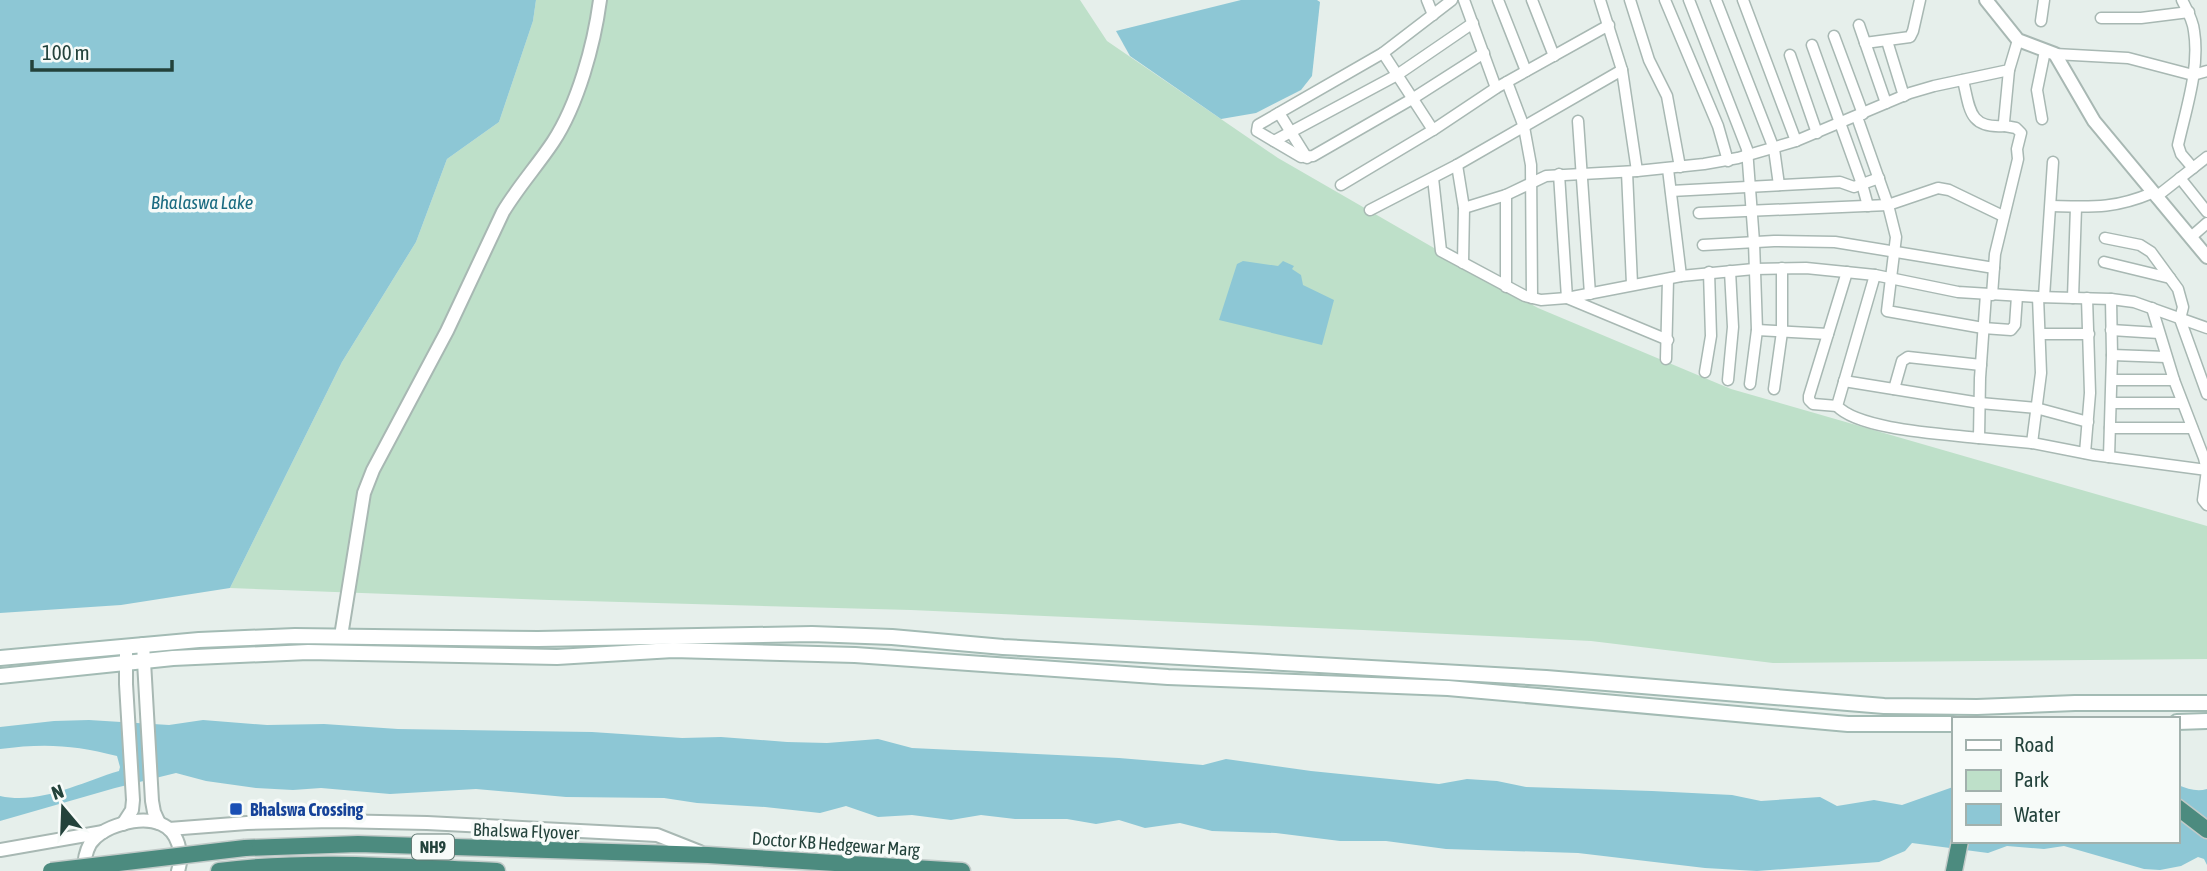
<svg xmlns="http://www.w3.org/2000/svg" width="2207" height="871" font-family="'Asap Condensed',sans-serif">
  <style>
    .green { fill: #bee0c9 }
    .water { fill: #8dc7d5 }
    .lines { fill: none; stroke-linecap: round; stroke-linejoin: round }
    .minor-casing { stroke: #a8b8b3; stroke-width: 13 }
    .tertiary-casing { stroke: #a8b8b3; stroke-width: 16 }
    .secondary-casing { stroke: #a3bbb4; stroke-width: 18 }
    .trunk-casing { stroke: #c1cac8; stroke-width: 19 }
    .minor { stroke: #fff; stroke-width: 10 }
    .tertiary { stroke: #fff; stroke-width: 12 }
    .secondary { stroke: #fff; stroke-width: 14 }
    .trunk { stroke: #4c8b7f; stroke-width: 16 }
    .trunk-bridge-casing { stroke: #c1cac8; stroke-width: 19; stroke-linecap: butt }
    .trunk-bridge { stroke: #4c8b7f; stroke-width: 16 }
    .transit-dot { fill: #1a4fb4; stroke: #f7fbf9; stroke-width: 2.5 }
    .labels { text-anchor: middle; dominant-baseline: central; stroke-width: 7; stroke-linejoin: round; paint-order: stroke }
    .shield { fill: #f7fbf9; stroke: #637a74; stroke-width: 2 }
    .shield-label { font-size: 16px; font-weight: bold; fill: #23423b }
    .transit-label { font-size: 18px; font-weight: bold; fill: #164399; stroke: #f7fbf9; text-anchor: start }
    .street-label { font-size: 18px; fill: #23423b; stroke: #f7fbf9 }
    .water-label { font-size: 19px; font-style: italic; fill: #1a6b81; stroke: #f7fbf9 }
  </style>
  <rect width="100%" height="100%" fill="#e6efeb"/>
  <polygon class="green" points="536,0 1080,0 1107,41 1278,158 1538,308 1731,389 2207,526 2207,659 1773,663 1591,641 1363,630 911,610 549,600 230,588 342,362 416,242 447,159 499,122 533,21"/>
  <g class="water">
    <polygon points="0,0 536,0 533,21 499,122 447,159 416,242 342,362 230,588 121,605 0,613"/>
    <polygon points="1241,0 1317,0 1320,2 1312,76 1301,90 1256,113 1221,119 1130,56 1116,31"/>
    <polygon points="1243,261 1278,266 1283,261 1294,266 1292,269 1301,275 1303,285 1334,300 1322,345 1219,320 1237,264"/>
    <path d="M 89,720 L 169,725 L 203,720 L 267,725 L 324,724 L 398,729 L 592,732 L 682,738 L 721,737 L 787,742 L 827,743 L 878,739 L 912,748 L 1119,758 L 1203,765 L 1226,759 L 1311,771 L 1439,784 L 1467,779 L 1497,781 L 1526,787 L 1652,791 L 1732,795 L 1761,801 L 1820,797 L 1837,806 L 1874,800 L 1902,805 L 1953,787 L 1953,841 L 2177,841 L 2178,785 C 2188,789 2197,792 2207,789 L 2207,865 L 2204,859 L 2198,857 L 2181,866 L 2160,870 L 2144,869 L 2064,846 L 2044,849 L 2007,846 L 1988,853 L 1912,843 L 1905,851 L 1879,862 L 1757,871 L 1705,868 L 1578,853 L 1446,849 L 1386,841 L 1340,841 L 1276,833 L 1212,831 L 1180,823 L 1145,828 L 1119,820 L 1096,824 L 1067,819 L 1015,819 L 981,815 L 951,820 L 912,815 L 878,817 L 846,806 L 820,813 L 765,807 L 697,803 L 664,798 L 566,797 L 476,789 L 390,794 L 321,788 L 293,790 L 256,788 L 206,781 L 176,773 L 115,788 L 0,821 L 0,796 C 41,805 81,782 119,771 L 120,767 L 117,756 C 75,745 44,743 0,749 L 0,727 L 54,721 Z"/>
  </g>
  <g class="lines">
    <g class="minor-casing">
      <g id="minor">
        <polyline points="1427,0 1433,15"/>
        <polyline points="1452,0 1383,53 1433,130 1496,88 1609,25"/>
        <polyline points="1464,0 1496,88"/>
        <polyline points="1498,0 1526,71"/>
        <polyline points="1532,0 1554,56"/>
        <polyline points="1600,0 1622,70 1637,171 1704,164 1738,158 1796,141 1910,93 1934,86 2009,70 2018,40"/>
        <polyline points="1630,0 1649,60 1667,96 1680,167"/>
        <polyline points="1665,0 1718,126 1728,161"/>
        <polyline points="1689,0 1747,149 1754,242 1757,330 1750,384"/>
        <polyline points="1716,0 1774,149 1779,185"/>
        <polyline points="1743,0 1796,141"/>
        <path d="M 2182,0 C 2187,10 2193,20 2194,31 C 2200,68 2186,109 2178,145 L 2181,154 L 2193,168"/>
        <polyline points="2101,18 2141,18 2189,12"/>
        <polyline points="2041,21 2044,0"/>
        <polyline points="1859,25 1886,103"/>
        <polyline points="1834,36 1863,114"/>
        <polyline points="1887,41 1904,96"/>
        <polyline points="1865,43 1910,37 1913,31 1920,0"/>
        <polyline points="1812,45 1862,184 1868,206"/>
        <polyline points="1383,53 1258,125 1257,131 1301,157 1313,156 1412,99 1484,53"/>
        <polyline points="2055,54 2128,58 2193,75 2207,71"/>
        <polyline points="1790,55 1817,133"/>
        <path d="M 1963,80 C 1970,110 1969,129 2005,126"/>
        <polyline points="1507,82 1524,127 1531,165 1532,298"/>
        <polyline points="1279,113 1307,158"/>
        <polyline points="1857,117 1888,205 1896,237 1887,311 1983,328 2011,330 2015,325 2017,296"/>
        <polyline points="2042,119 2037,90 2045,51"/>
        <polyline points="1578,121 1590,294"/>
        <polyline points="1274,141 1397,75 1473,23"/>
        <polyline points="1457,165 1464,208 1506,195 1546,176 1637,171"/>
        <polyline points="1668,169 1681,276"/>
        <polyline points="1627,172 1632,284"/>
        <polyline points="1559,174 1567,298 1668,340"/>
        <polyline points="1433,178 1441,251 1525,296 1541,300 1567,298 1681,276 1754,269 1806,268 1875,275 1958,292 2038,297 2111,299 2134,302 2207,328"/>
        <polyline points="2180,178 2207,212"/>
        <polyline points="1341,185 1433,130"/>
        <polyline points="1671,191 1840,182 1854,187 1879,178"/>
        <polyline points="2156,197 2207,157"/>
        <path d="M 2051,206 C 2092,207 2114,209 2152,193"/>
        <polyline points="1370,210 1457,165 1622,70"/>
        <polyline points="1699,213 1888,205 1938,188 1949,190 2003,216"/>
        <polyline points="2191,237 2207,223"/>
        <polyline points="2105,238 2140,245 2151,252 2178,289 2183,307 2180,319 2207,394"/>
        <polyline points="1703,245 1774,241 1835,242 1994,268"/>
        <polyline points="2104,262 2170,278"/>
        <polyline points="1463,263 1464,208"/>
        <path d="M 1875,275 L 1837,406 C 1859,430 1946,434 1979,438 L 1980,378 L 1986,294"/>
        <polyline points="1506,287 1506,195"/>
        <polyline points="1992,295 1995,254 2018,159 2017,149 2021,133 2016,128 2005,126 2004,122 2009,70"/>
        <polyline points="2044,297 2053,162"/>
        <polyline points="2073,298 2076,207"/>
        <polyline points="2152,308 2174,380 2204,458 2207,470 2203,500 2207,505"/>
        <polyline points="1757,330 1828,334"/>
        <polyline points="2111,330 2159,333"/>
        <polyline points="2040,334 2089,334"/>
        <polyline points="2112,355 2166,357"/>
        <polyline points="1666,359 1668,279"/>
        <polyline points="1705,372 1711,336 1709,272"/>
        <polyline points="1728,380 1733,327 1730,271"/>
        <polyline points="2112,380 2174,380"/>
        <polyline points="1844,381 1980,403 2036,408 2088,422"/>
        <polyline points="1774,389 1782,332 1782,268"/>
        <polyline points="1894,389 1902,361 1908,357 1981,365"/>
        <polyline points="2111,403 2182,403"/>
        <polyline points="1837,406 1813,404 1809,400 1809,396 1847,272"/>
        <polyline points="2110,428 2192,428"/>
        <polyline points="1979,438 2032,443 2094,455 2207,470"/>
        <polyline points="2032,443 2041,373 2038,297"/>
        <polyline points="2085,453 2090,393 2087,298"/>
        <polyline points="2109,457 2112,355 2111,299"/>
      </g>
    </g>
    <g class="tertiary-casing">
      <g id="tertiary">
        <polyline points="1986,0 2018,40 2055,54 2094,121 2207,257"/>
        <path d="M 341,636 L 364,493 L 373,470 L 447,331 L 503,212 C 518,187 537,166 553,142 C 578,104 594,45 600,0"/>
        <polyline points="143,644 152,801 154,812 159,823"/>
        <polyline points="123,824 132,810 133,800 126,684 126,646"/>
        <polyline points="169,829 247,823 333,821 427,823 657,835 700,852"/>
        <polyline points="0,850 103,832"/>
        <path d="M 84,871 C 84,862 85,853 90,844 C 102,826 140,815 161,824 C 178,831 184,854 178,871"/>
      </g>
    </g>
    <g class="secondary-casing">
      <g id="secondary">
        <polyline points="0,658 199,640 295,636 538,639 812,634 892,637 1003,647 1546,678 1884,706 1977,707 2075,703 2207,703"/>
        <polyline points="0,676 173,658 308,652 557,657 673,650 855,655 1168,677 1448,688 1848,724 1953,724"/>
        <polyline points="2177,722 2207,721"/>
      </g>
    </g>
    <g class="trunk-casing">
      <g id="trunk">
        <polyline points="2177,807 2207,830"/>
        <polyline points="245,848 358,844 708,855 962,871"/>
        <path d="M 219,871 C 311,859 404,867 497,871"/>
        <polyline points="1954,871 1960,841"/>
      </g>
    </g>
    <use href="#minor" class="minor"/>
    <use href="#tertiary" class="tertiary"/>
    <use href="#secondary" class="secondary"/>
    <use href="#trunk" class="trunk"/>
    <g class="trunk-bridge-casing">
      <polyline id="trunk-bridge" points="51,871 245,848"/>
    </g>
    <use href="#trunk-bridge" class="trunk-bridge"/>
  </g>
  <rect class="transit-dot" x="229" y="802" width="14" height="14" rx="3.5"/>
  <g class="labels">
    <rect class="shield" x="412" y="834.5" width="42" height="25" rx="5"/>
    <g class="shield-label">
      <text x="433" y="847">NH9</text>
    </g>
    <g class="transit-label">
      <text x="250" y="809">Bhalswa Crossing</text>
    </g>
    <g class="street-label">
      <text transform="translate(526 831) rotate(2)">Bhalswa Flyover</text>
      <text transform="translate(836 844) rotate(4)">Doctor KB Hedgewar Marg</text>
    </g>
    <g class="water-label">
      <text x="202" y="202">Bhalaswa Lake</text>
    </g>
  </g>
  <rect x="1952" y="717" width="228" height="126" fill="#f7fbf9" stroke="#a2b1ad" stroke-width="2"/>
  <rect x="1966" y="740" width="35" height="10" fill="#ffffff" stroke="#a2b1ad" stroke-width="2"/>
  <text x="2014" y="752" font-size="21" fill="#23423b">Road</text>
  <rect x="1966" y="770" width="35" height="21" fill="#bee0c9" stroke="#a2b1ad" stroke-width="2"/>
  <text x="2014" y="787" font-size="21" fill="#23423b">Park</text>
  <rect x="1966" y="804" width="35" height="21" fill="#8dc7d5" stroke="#a2b1ad" stroke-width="2"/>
  <text x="2014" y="822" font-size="21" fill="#23423b">Water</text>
  <g transform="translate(63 808) rotate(341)" stroke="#f7fbf9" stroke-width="5" paint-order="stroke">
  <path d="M0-5L12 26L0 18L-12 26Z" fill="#23423b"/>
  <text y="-10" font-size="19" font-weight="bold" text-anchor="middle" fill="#23423b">N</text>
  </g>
  <path d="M32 60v10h140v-10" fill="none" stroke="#23423b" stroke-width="3.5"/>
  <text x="42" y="60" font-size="21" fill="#23423b" stroke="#f7fbf9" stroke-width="5" paint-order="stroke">100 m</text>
</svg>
